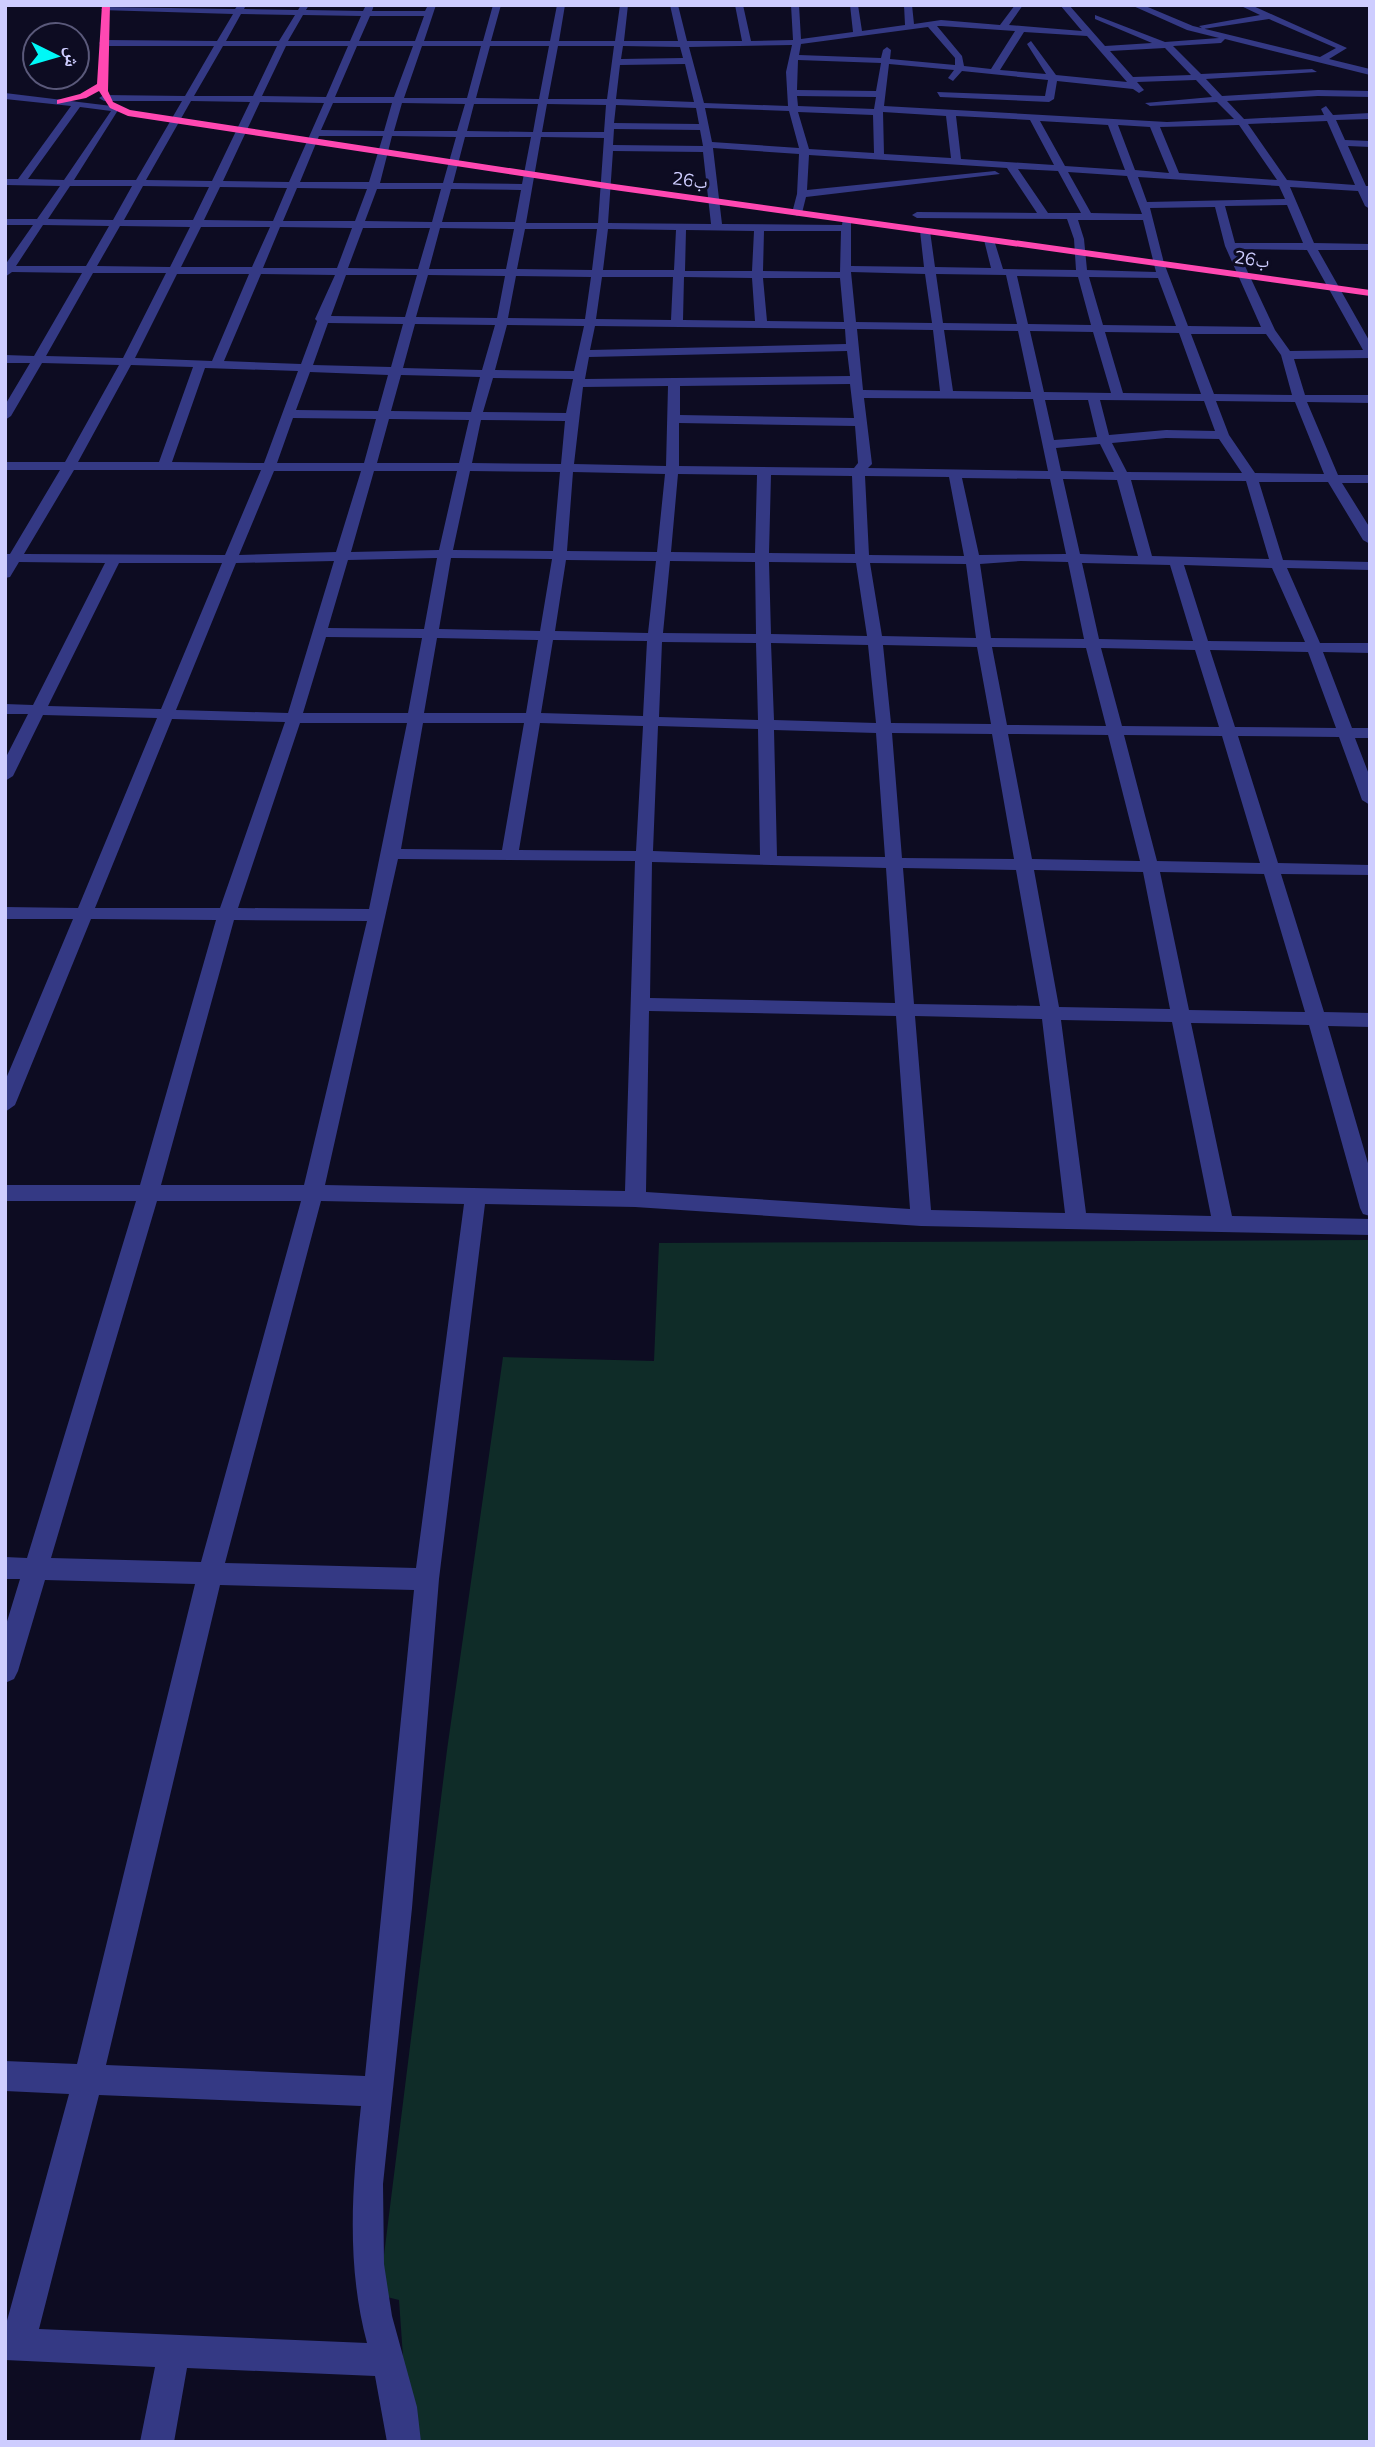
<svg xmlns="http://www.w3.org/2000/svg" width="1375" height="2447" font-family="Mulish,'Noto Naskh Arabic',sans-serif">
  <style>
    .green { fill: #0f2c28 }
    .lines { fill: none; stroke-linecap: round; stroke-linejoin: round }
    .minor { fill: #343984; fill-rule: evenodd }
    .highway { fill: #ff48b2; fill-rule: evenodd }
    .labels { text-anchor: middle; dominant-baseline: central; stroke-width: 6; stroke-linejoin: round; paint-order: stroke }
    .far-street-label { font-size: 18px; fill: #cecdff; stroke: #0d0c22 }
  </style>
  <rect width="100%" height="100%" fill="#0d0c22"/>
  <polygon class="green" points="1370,1240 1370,2442 409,2442 399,2300 379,2295 447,1750 503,1357 654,1361 659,1243"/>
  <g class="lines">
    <path class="minor" d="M 238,5 L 246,5 L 244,9 L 298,10 L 301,5 L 309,5 L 306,10 L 363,11 L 366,5 L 374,5 L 372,11 L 425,11 L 428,5 L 436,5 L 424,41 L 483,41 L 493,5 L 501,5 L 491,41 L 550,41 L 557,5 L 565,5 L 559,41 L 615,41 L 620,5 L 628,5 L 624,41 L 678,41 L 670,5 L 678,5 L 687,41 L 742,41 L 735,5 L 743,5 L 751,41 L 793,40 L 791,5 L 799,5 L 801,39 L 853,32 L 850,5 L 858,5 L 862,31 L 905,25 L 904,5 L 912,5 L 914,24 L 941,20 L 1000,25 L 1015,5 L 1023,5 L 1009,25 L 1082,31 L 1060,5 L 1069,5 L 1105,46 L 1152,43 L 1095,19 L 1095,15 L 1165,42 L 1219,38 L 1187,30 L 1131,5 L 1143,5 L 1193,26 L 1320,57 L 1336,48 L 1269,19 L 1203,29 L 1199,26 L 1260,15 L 1239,5 L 1251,5 L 1347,48 L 1329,59 L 1370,69 L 1370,75 L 1225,39 L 1221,43 L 1173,46 L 1201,74 L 1312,69 L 1317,72 L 1206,79 L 1222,96 L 1318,90 L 1370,91 L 1370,97 L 1318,96 L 1227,101 L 1244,119 L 1324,115 L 1321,109 L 1326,106 L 1333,115 L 1370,113 L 1370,119 L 1336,120 L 1345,140 L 1370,141 L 1370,147 L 1348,146 L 1366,186 L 1370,186 L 1370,209 L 1365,206 L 1358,191 L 1290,187 L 1314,243 L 1370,244 L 1370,250 L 1318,250 L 1370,342 L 1370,358 L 1294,359 L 1305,395 L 1370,395 L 1370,403 L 1307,402 L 1338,475 L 1370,475 L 1370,483 L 1342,483 L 1370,528 L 1370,544 L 1363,540 L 1328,482 L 1259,482 L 1283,560 L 1370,562 L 1370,570 L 1287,568 L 1320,643 L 1370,643 L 1370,653 L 1323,652 L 1352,728 L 1370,728 L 1370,738 L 1355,738 L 1370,777 L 1370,805 L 1362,800 L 1339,737 L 1238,736 L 1278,863 L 1370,865 L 1370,875 L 1281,874 L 1324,1012 L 1370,1013 L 1370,1027 L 1328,1026 L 1370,1170 L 1370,1216 L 1363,1214 L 1360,1208 L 1309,1025 L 1191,1023 L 1232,1216 L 1370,1219 L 1370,1235 L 921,1226 L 635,1207 L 485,1204 L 439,1579 L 412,1908 L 383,2184 L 384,2264 L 392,2316 L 417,2407 L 421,2442 L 387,2442 L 375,2376 L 187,2368 L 174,2442 L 140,2442 L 155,2367 L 5,2360 L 5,2328 L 69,2094 L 5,2091 L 5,2061 L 77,2064 L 195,1584 L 45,1580 L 18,1671 L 14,1679 L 5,1683 L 5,1628 L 20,1579 L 5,1579 L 5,1557 L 27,1558 L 136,1201 L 5,1201 L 5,1185 L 140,1185 L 216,920 L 91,919 L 15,1105 L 5,1112 L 5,1081 L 73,919 L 5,919 L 5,907 L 78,908 L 157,718 L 43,715 L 13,776 L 5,781 L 5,759 L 28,714 L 5,714 L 5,704 L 33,705 L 105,563 L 19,562 L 10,577 L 5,578 L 5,554 L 10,554 L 60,470 L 5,470 L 5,462 L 65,462 L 119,365 L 42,363 L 11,416 L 5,420 L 5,405 L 30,363 L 5,363 L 5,355 L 34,356 L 82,273 L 12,272 L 5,277 L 5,265 L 33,225 L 5,225 L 5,219 L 37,219 L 60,186 L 5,185 L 5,179 L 18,179 L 71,106 L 5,99 L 5,93 L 120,107 L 74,180 L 136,180 L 182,101 L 104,101 L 99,98 L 104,95 L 185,96 L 214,46 L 103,46 L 99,43 L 103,40 L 217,41 L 233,14 L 101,10 L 105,7 L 235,9 ZM 241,14 L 295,15 L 279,41 L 226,41 ZM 303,15 L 361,16 L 350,41 L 288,41 ZM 370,16 L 424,16 L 415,41 L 359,41 ZM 937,26 L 941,26 L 1015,31 L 991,69 L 964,66 L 962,56 ZM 928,27 L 955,58 L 955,65 L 890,59 L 891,50 L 887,47 L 883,50 L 881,58 L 799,55 L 801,44 ZM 1024,32 L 1087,36 L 1127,82 L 1056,75 L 1031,41 L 1027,44 L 1046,74 L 1000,70 ZM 792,45 L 786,72 L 788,106 L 704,103 L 689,47 ZM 223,46 L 277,46 L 253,96 L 194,96 ZM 286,46 L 348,46 L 326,97 L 262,96 ZM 357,46 L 413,46 L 394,97 L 335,97 ZM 422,46 L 481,46 L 467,98 L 404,98 ZM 490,46 L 549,46 L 539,99 L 476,98 ZM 558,46 L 614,46 L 607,99 L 548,99 ZM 623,46 L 680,47 L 683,58 L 621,59 ZM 1165,48 L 1191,75 L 1133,77 L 1110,51 ZM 798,60 L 881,63 L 876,91 L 797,90 ZM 685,64 L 694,102 L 616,99 L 620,65 ZM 889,64 L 954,70 L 948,78 L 953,81 L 962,71 L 1048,80 L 1045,96 L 937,92 L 940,97 L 1049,102 L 1054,99 L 1057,81 L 1133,89 L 1139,93 L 1144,90 L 1137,82 L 1196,80 L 1212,97 L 1145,103 L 1150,106 L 1217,102 L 1234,119 L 1167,122 L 884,106 ZM 797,96 L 876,97 L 874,109 L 798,106 ZM 191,101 L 250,102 L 212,181 L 146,180 ZM 260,102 L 324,103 L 289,182 L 223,181 ZM 333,103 L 392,103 L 384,131 L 321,130 ZM 402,103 L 465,104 L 457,131 L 394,131 ZM 474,104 L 538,104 L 533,132 L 467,131 ZM 547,104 L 606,105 L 604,132 L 542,132 ZM 616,105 L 696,108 L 699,124 L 614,123 ZM 80,107 L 111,111 L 64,180 L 28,179 ZM 705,108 L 789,111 L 799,148 L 712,142 ZM 798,112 L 873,115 L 874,153 L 809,149 ZM 883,112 L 946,116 L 951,158 L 884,154 ZM 956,116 L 1030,120 L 1054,165 L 961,159 ZM 1040,121 L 1108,125 L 1125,170 L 1065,166 ZM 1327,121 L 1355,185 L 1287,180 L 1248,124 ZM 1118,125 L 1150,127 L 1169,173 L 1135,170 ZM 1239,125 L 1277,180 L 1179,173 L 1160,127 ZM 614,129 L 700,130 L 703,146 L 613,145 ZM 319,136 L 383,136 L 369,182 L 300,182 ZM 392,136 L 456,137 L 443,183 L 380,183 ZM 465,137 L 531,137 L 522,184 L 453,183 ZM 541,137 L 604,138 L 598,223 L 526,223 ZM 713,148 L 799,154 L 797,194 L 792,213 L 797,216 L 802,213 L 806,197 L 1000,174 L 995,171 L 807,190 L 809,155 L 1007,168 L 1037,213 L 917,212 L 912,215 L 917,218 L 1067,219 L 1074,239 L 1076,270 L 1003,269 L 994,240 L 989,237 L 984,240 L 991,268 L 935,267 L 930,231 L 925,228 L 920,231 L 924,267 L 851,266 L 851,218 L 843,218 L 842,225 L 722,224 ZM 613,151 L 703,152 L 711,224 L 608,223 ZM 1018,169 L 1058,171 L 1081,213 L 1048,213 ZM 1068,172 L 1127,176 L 1142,214 L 1091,213 ZM 1138,177 L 1279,186 L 1285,199 L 1147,202 ZM 70,186 L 132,186 L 113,220 L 48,219 ZM 143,186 L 209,187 L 193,220 L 124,220 ZM 220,187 L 287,188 L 273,221 L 204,220 ZM 297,188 L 367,189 L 355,221 L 283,221 ZM 377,189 L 441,189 L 432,222 L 365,221 ZM 451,189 L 521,190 L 515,222 L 442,222 ZM 1287,205 L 1303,243 L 1235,243 L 1225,206 ZM 1215,207 L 1225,246 L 1261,327 L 1188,326 L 1164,263 L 1150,208 ZM 1078,220 L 1143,220 L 1156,272 L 1087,270 L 1084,239 ZM 43,225 L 109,226 L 86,266 L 16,266 ZM 120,226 L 190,227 L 170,267 L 97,266 ZM 201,227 L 270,227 L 252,267 L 181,267 ZM 280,227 L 352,228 L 337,268 L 263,268 ZM 363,228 L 430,228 L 418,269 L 348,268 ZM 440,228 L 514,229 L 506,269 L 429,269 ZM 525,229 L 597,229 L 592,270 L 517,269 ZM 608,229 L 676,230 L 674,270 L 603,270 ZM 686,230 L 754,231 L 752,271 L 685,271 ZM 764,231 L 841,231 L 840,272 L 763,271 ZM 1237,249 L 1307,250 L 1363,350 L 1290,351 L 1275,330 ZM 851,272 L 925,274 L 932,323 L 856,322 ZM 93,273 L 166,273 L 123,358 L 46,356 ZM 177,274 L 249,274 L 212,361 L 135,358 ZM 261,274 L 335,275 L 315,319 L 317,321 L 301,364 L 224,361 ZM 936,274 L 1006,275 L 1017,324 L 943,323 ZM 346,275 L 417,275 L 405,317 L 331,316 ZM 428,275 L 505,276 L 497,318 L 416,317 ZM 516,276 L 591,277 L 585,319 L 508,318 ZM 1017,276 L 1078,277 L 1091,325 L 1028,324 ZM 602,277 L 673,277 L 671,320 L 596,319 ZM 684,277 L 752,278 L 755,321 L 683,320 ZM 1089,277 L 1158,278 L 1176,326 L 1103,325 ZM 763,278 L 840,278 L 844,322 L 767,321 ZM 328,323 L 403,324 L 391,367 L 313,365 ZM 415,324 L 495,325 L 482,370 L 403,368 ZM 507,325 L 584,326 L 574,371 L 495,370 ZM 595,326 L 845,329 L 846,344 L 590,350 ZM 857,329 L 933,330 L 940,391 L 863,390 ZM 944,330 L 1018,331 L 1031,392 L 953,391 ZM 1030,331 L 1093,332 L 1111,393 L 1044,392 ZM 1105,332 L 1179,333 L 1201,394 L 1123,393 ZM 1191,334 L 1266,334 L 1281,355 L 1292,395 L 1214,394 ZM 847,351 L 850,376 L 585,379 L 589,357 ZM 131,365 L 193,367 L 159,462 L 78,462 ZM 205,368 L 298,371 L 264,463 L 172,462 ZM 310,372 L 388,375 L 378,411 L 296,410 ZM 401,375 L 480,377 L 471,412 L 391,411 ZM 493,378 L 573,379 L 566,413 L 483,412 ZM 850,384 L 854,418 L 680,415 L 680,386 ZM 668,386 L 666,466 L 574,464 L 583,387 ZM 864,398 L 1033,399 L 1048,471 L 868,468 L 872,464 ZM 1045,400 L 1088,400 L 1097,437 L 1054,440 ZM 1100,400 L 1204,401 L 1215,431 L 1166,430 L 1109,435 ZM 1216,401 L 1295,402 L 1324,474 L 1255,473 L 1229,435 ZM 293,418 L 376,419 L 364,463 L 277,463 ZM 389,419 L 469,420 L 459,463 L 377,463 ZM 481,420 L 565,421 L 561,464 L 472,463 ZM 679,423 L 855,426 L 858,463 L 854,468 L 679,466 ZM 1166,438 L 1219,439 L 1242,473 L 1127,472 L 1112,443 ZM 1100,444 L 1114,472 L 1061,471 L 1056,448 ZM 74,470 L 261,470 L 225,555 L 24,554 ZM 274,471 L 361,471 L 336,552 L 239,555 ZM 374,471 L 457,471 L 439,550 L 351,552 ZM 470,471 L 560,472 L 553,551 L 453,550 ZM 573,472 L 665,474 L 657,552 L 567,551 ZM 678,474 L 757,475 L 755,553 L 671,552 ZM 771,475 L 852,476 L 855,554 L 769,553 ZM 865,476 L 949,477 L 964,556 L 869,555 ZM 962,478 L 1050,479 L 1066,554 L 979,555 ZM 1063,479 L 1117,480 L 1138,556 L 1080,554 ZM 1131,480 L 1246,481 L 1269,559 L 1152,556 ZM 437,558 L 424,629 L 328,628 L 348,560 ZM 451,558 L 552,559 L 540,631 L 439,629 ZM 566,560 L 656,561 L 648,633 L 555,631 ZM 334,561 L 288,713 L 176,710 L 236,563 ZM 670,561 L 755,562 L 756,634 L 663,633 ZM 1021,561 L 1068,562 L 1084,639 L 991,638 L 980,564 ZM 769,562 L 856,563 L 867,636 L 771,634 ZM 119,563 L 222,563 L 161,709 L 48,706 ZM 870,563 L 966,564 L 976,638 L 882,636 ZM 1082,563 L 1170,565 L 1193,641 L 1099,639 ZM 1184,565 L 1272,568 L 1305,642 L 1208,641 ZM 326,637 L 422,638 L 408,713 L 303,713 ZM 437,638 L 538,640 L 526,713 L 424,713 ZM 553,640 L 647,641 L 643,716 L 541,713 ZM 662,642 L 756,643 L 758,720 L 659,717 ZM 771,643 L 868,645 L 876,723 L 774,720 ZM 883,645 L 977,647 L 991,724 L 891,723 ZM 992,647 L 1086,648 L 1106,726 L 1007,725 ZM 1101,648 L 1195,650 L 1219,727 L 1122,726 ZM 1210,650 L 1308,652 L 1336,728 L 1235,727 ZM 172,719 L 285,722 L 220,908 L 95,908 ZM 300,723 L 407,723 L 369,909 L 238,908 ZM 423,723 L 524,723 L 502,850 L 401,849 ZM 540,723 L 643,726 L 636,851 L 519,850 ZM 658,726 L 758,729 L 760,855 L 653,851 ZM 774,730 L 876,733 L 885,857 L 777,856 ZM 892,733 L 992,734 L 1014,859 L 902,858 ZM 1008,734 L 1108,735 L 1140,861 L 1032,859 ZM 1124,735 L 1222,736 L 1260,863 L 1157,861 ZM 398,859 L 635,861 L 625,1191 L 325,1185 ZM 652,862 L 886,868 L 895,1003 L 650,998 ZM 903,868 L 1016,870 L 1040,1006 L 914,1004 ZM 1034,870 L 1143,872 L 1170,1009 L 1059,1007 ZM 1160,872 L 1264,874 L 1305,1012 L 1189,1010 ZM 234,920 L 367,921 L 304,1185 L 161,1185 ZM 649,1011 L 896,1016 L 910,1209 L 646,1192 ZM 915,1016 L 1042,1019 L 1065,1213 L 931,1210 ZM 1061,1020 L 1172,1022 L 1211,1216 L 1086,1213 ZM 157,1201 L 301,1201 L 201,1562 L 51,1558 ZM 321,1201 L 464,1204 L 416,1568 L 225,1563 ZM 220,1585 L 414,1590 L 365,2076 L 106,2065 ZM 99,2095 L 361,2106 C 352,2187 346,2264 367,2343 L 39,2329 Z"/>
    <polygon class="highway" points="102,5 110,5 108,91 113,102 130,110 607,183 1370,290 1370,296 607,189 128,116 110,108 99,91 86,98 57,104 57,100 80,94 97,84"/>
  </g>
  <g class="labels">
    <g class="far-street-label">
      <text transform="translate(690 180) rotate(8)">26ب</text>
      <text transform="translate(1252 259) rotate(9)">26ب</text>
    </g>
  </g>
  <rect width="1375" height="2447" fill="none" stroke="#cecdff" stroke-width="14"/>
  <g transform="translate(56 56) rotate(95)"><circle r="33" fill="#0d0c22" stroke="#5a597a" stroke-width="2"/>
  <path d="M0-5L12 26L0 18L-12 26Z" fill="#00f8f7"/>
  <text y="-10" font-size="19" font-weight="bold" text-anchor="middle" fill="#cecdff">ش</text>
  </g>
</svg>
